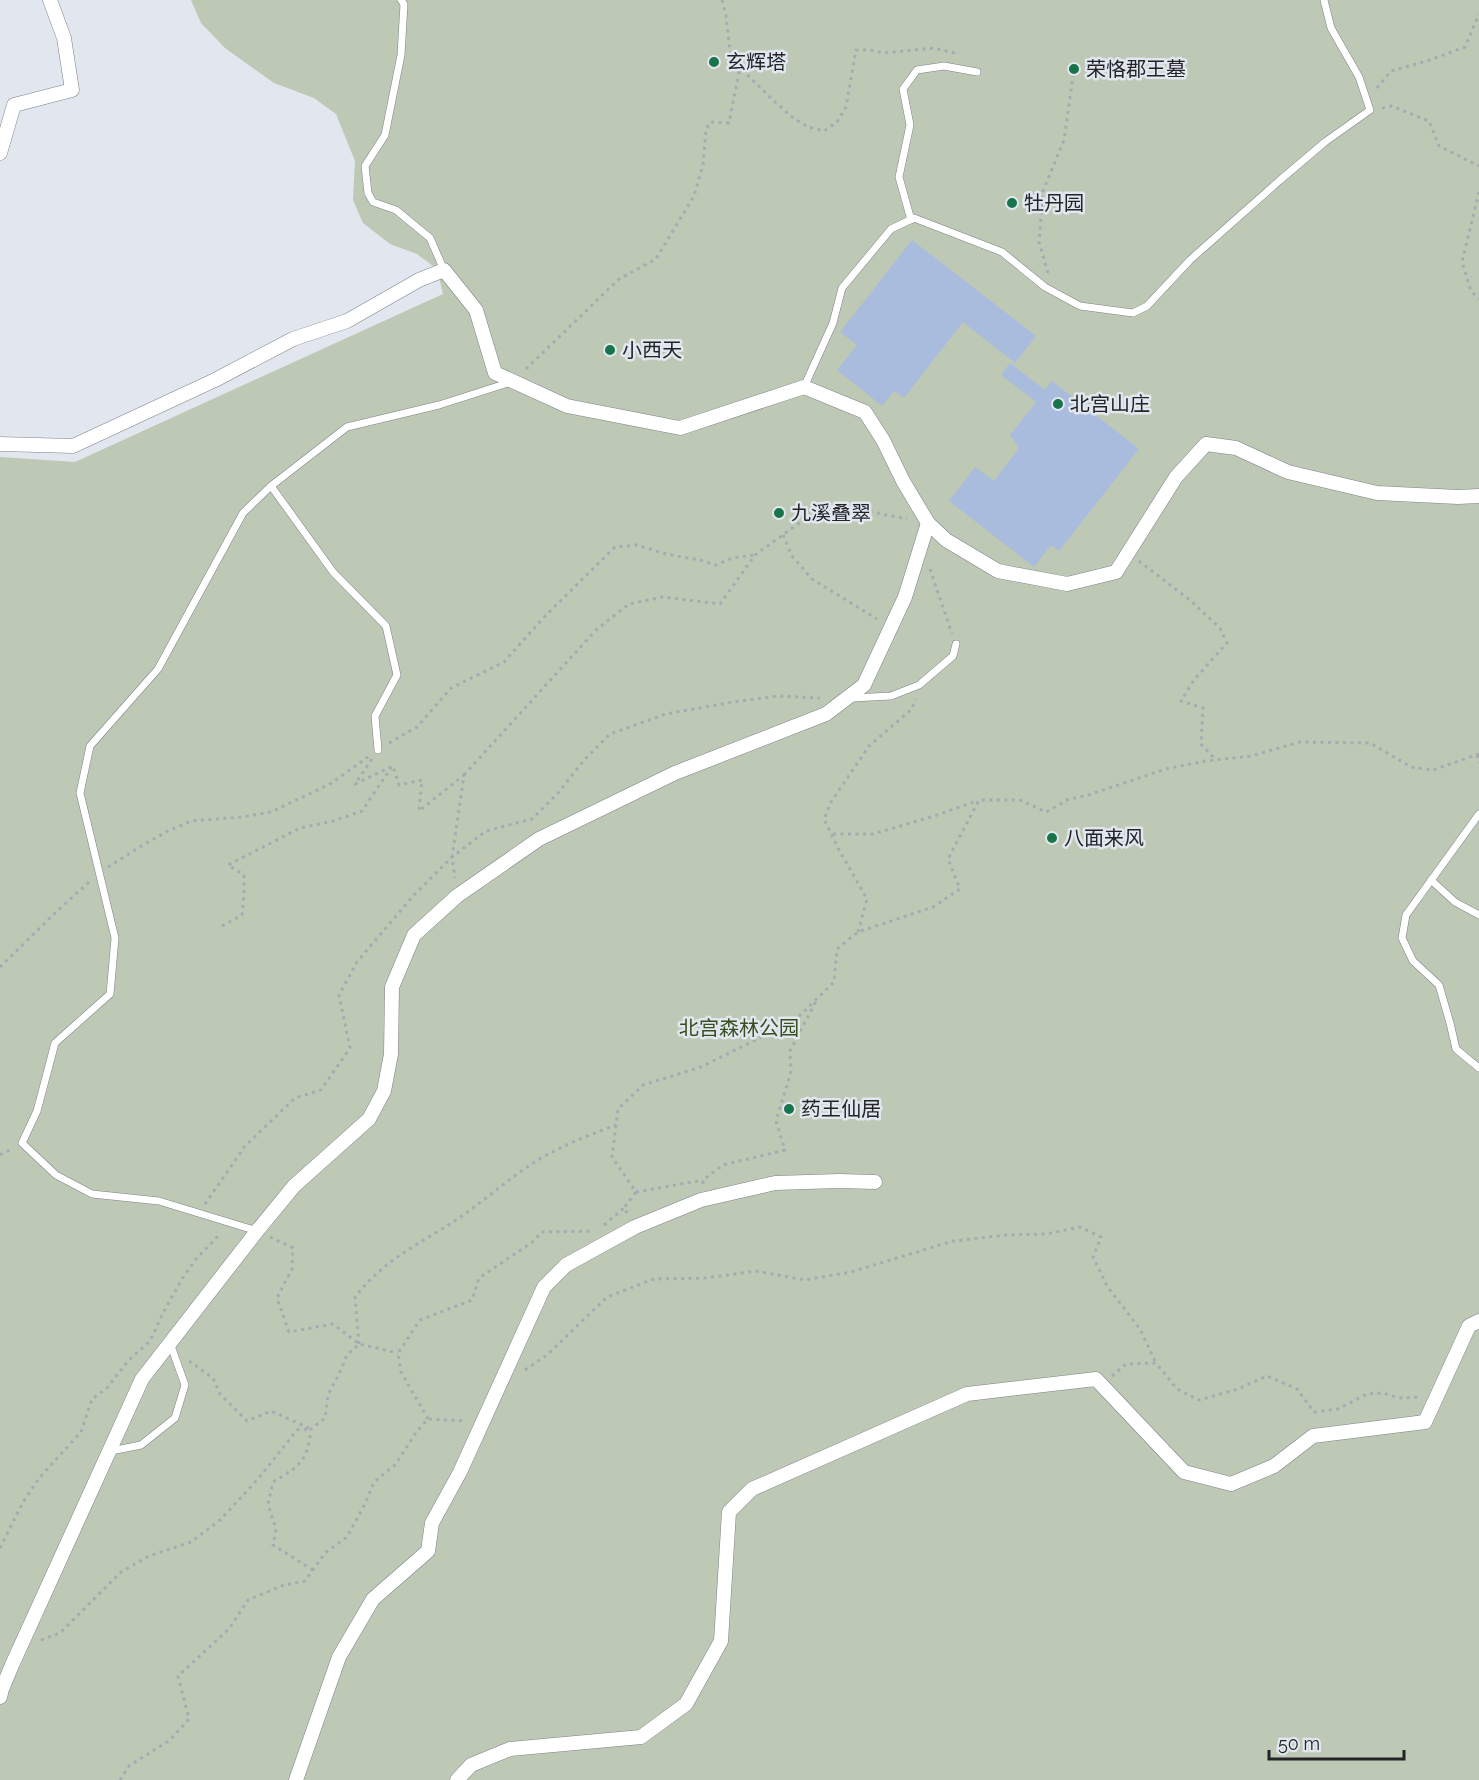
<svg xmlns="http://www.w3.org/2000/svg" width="1479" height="1780" font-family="Raleway,'Noto Sans SC',sans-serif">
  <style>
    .green { fill: #bdc9b4 }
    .building { fill: #aabcdd }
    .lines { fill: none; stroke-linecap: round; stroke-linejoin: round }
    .lane-casing { stroke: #7e828a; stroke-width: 8 }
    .street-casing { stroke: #7e828a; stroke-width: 15 }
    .path { stroke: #a6abb2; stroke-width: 3; stroke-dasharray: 3 4.5; stroke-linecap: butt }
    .lane { stroke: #fff; stroke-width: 7 }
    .street { stroke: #fff; stroke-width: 14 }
    .poi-dot { fill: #18744a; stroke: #e1e6ef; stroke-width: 2 }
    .labels { text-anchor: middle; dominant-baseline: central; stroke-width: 5; stroke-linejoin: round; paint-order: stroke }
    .poi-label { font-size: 20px; fill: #222427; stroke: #e1e6ef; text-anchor: start }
    .park-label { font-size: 20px; fill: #364f1d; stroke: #e1e6ef }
  </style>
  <rect width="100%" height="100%" fill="#e1e6ef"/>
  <polygon class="green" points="191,0 1479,0 1479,1780 0,1780 0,457 75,462 443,294 437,269 417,254 390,244 363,223 353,200 355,161 336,114 314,98 274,83 225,48 201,23"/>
  <g class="building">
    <polygon points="912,240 1036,336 1015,363 963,322 904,398 894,391 882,406 837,370 857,345 840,332"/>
    <polygon points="1010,363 1045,390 1052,381 1139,449 1059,551 1051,545 1034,567 949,501 975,467 994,481 1019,448 1010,435 1036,402 1001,375"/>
  </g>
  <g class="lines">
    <g class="lane-casing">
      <g id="lane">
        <polyline points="401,0 404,4 401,55 385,135 365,166 368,193 373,202 396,210 430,238 444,270"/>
        <polyline points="911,220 899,177 910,125 903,89 917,70 944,66 977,72"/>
        <polyline points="804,387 833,323 842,288 891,229 914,218 1002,252 1045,287 1080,306 1133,313 1147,306 1190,260 1279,181 1325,142 1370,110 1359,77 1331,28 1324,0"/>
        <polyline points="271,486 333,572 386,626 397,675 375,716 378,750"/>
        <polyline points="852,698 891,696 919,685 953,656 956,644"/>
        <polyline points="1479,814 1406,915 1402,938 1413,961 1439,985 1450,1023 1456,1049 1479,1068"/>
        <polyline points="1431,880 1455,902 1479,915"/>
        <polyline points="257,1231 159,1201 92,1194 56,1175 22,1143 37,1111 55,1043 110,994 115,938 80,793 90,746 158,669 243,513 271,486 347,427 439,405 511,382"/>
        <polyline points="111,1451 141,1445 175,1418 185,1385 170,1343"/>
      </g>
    </g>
    <g class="street-casing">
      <g id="street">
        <polyline points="0,153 14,105 72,90 64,38 50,0"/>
        <polyline points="0,444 73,446 215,380 293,339 347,321 419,280 444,270 476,310 495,373 567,406 680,428 804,387 865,412 883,440 903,481 928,523 946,540 998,571 1067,584 1116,572 1176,477 1206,444 1236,448 1288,472 1377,493 1458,497 1479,496"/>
        <polyline points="0,1697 2,1689 12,1665 142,1379 257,1231 294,1186 369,1119 384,1091 391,1054 392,987 414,935 457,896 539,839 675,773 826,714 864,685 905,597 928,523"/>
        <polyline points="296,1780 339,1657 373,1599 428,1551 432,1523 460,1472 544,1287 566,1265 635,1227 701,1200 775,1183 839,1181 875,1182"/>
        <polyline points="457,1780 471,1765 510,1749 641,1737 686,1704 721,1641 729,1512 752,1489 967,1394 1096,1379 1184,1472 1231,1484 1274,1466 1313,1436 1425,1422 1469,1326 1479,1321"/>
      </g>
    </g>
    <g class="path">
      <polyline points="722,0 726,16 731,59 773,100 792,117 808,127 824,131 837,122 846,107 856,50 870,50 884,53 934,48 954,53 955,56"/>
      <polyline points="1377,88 1391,71 1430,60 1465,47 1479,14"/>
      <polyline points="1382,108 1391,106 1429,121 1439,146 1479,166"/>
      <polyline points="1479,192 1462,262 1471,291 1479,299"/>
      <polyline points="1048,273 1039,242 1043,191 1064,140 1074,69"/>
      <polyline points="526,369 619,279 656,259 694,196 703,165 706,130 710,122 729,123 740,67"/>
      <polyline points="783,535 792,556 812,579 877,619"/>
      <polyline points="1139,561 1191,601 1220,628 1227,643 1194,680 1181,701 1203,708 1201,744 1215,759"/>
      <polyline points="930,569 952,634"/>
      <polyline points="389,743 417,727 451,688 504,662 544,617 615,547 637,545 666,554 700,560 716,565 732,558 755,555"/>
      <polyline points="1477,755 1479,763"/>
      <polyline points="372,759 355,784 393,766 399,785 422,780 419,811 464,775 452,857 455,878"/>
      <polyline points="464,775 596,630 629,604 663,597 720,604 755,555 802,521 857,509 907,519"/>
      <polyline points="833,834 873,834 934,816 977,801"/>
      <polyline points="108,867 143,845 168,831 191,821 242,817 271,812 330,784 368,757"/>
      <polyline points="222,926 242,915 244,894 244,875 228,865 300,828 333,821 362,811 391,768"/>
      <polyline points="858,932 867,899 838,848 824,819 831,802 869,746 912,709 915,699"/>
      <polyline points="0,967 56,912 89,882"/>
      <polyline points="0,1155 12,1149"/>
      <polyline points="703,1184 703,1180 723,1165 785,1150 776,1121 791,1072 790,1051 816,1001"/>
      <polyline points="636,1192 703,1180"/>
      <polyline points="205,1204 245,1146 295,1098 321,1090 350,1048 339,995 357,962 413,896 452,857 486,831 532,819 559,792 584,760 610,734 666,714 733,702 778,696 820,698"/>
      <polyline points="627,1213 624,1208 636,1192 612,1157 618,1109 643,1085 701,1067 794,1021 834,982 837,949 858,932 933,907 960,889 948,859 979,800 1020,800 1046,812 1069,799 1085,796 1166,769 1205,761 1251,756 1300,742 1370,743 1411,767 1433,770 1479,754"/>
      <polyline points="604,1225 624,1208"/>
      <polyline points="270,1237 293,1248 292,1269 277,1298 289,1332 333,1324 359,1344"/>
      <path d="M 359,1344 L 355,1297 C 385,1259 416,1246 456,1220 C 486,1200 513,1174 545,1156 C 568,1143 592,1134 616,1125"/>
      <polyline points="189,1361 213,1378 220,1394 247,1421 271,1411 309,1428"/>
      <polyline points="525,1370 547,1355 607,1297 654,1279 706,1278 756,1271 805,1280 851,1272 953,1241 1006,1235 1046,1234 1080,1227 1101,1237 1093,1257 1107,1286 1140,1329 1156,1363"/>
      <polyline points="1112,1376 1126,1364 1156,1363 1177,1389 1199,1400 1238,1389 1267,1376 1297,1389 1314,1412 1338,1409 1367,1394 1383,1393 1399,1398 1421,1397"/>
      <polyline points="428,1419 401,1372 398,1353 420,1320 472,1300 479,1278 534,1241 541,1232 593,1231"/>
      <polyline points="0,1548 23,1502 40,1477 81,1432 92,1399 107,1388 128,1361 150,1341 163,1313 182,1279 196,1259 221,1233"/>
      <path d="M 313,1570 L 273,1545 L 276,1529 L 268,1504 L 273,1482 C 301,1465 307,1462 311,1429 L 325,1418 L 328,1395 L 341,1370 L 347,1355 L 359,1344 L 398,1353"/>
      <polyline points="41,1640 60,1633 121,1572 149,1556 191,1542 220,1520 258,1479 297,1430 311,1429"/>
      <polyline points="120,1780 129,1766 170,1740 189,1719 178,1676 229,1629 248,1600 284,1585 305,1581 325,1553 347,1537 365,1504 374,1482 395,1465 417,1431 428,1419 466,1421"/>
    </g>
    <use href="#lane" class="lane"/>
    <use href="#street" class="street"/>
  </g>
  <g class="poi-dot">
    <circle cx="714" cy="62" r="6"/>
    <circle cx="1074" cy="69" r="6"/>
    <circle cx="1012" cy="203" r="6"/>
    <circle cx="610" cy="350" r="6"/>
    <circle cx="1058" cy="404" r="6"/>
    <circle cx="779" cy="513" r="6"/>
    <circle cx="1052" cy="838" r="6"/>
    <circle cx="789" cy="1109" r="6"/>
  </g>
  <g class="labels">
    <g class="poi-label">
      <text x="726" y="62">玄辉塔</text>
      <text x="1086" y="69">荣恪郡王墓</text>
      <text x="1024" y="203">牡丹园</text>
      <text x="622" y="350">小西天</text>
      <text x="1070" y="404">北宫山庄</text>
      <text x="791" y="513">九溪叠翠</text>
      <text x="1064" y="838">八面来风</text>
      <text x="801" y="1109">药王仙居</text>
    </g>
    <g class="park-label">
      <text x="739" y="1028">北宫森林公园</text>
    </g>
  </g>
  <path d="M1269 1750v9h135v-9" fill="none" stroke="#222427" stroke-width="3"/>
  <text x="1278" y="1750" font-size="18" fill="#222427" stroke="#e1e6ef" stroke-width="4.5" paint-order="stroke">50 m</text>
</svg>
